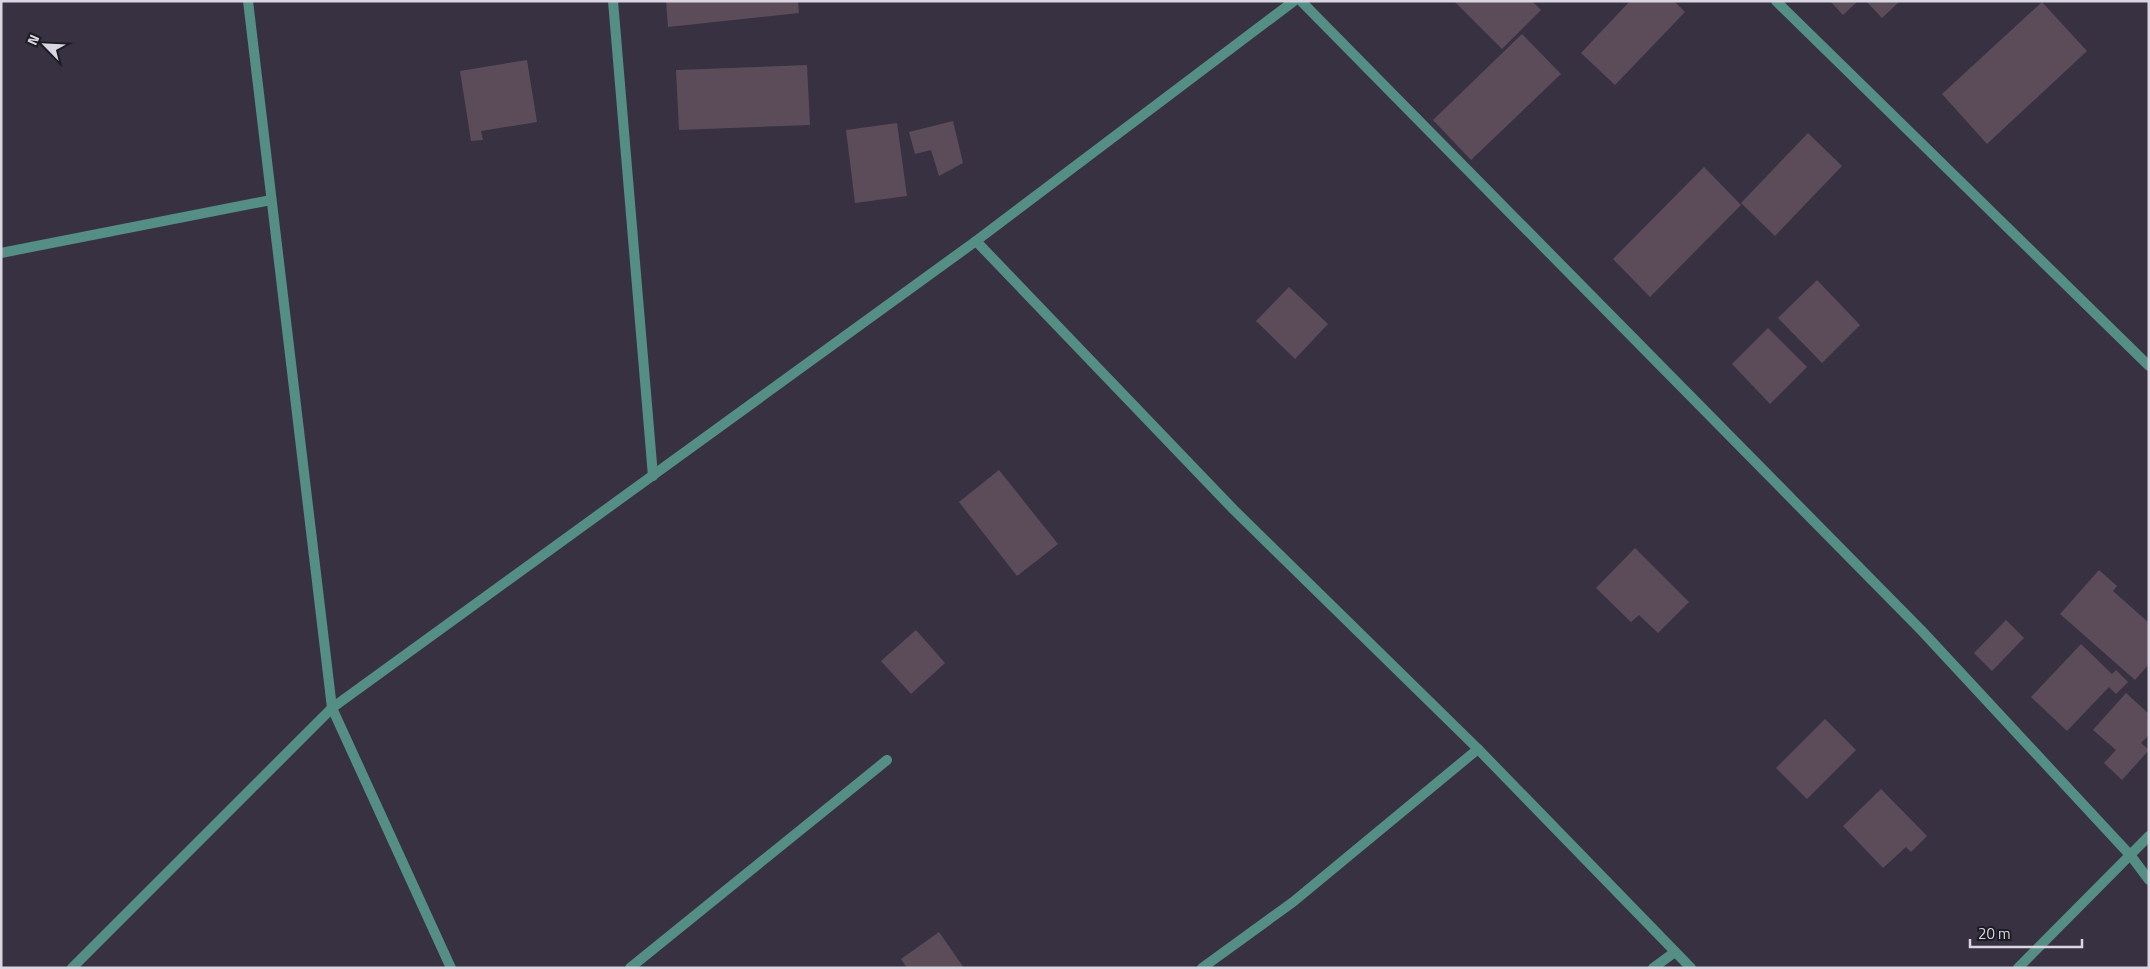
<svg xmlns="http://www.w3.org/2000/svg" width="2150" height="969" font-family="'Titillium Web',sans-serif">
  <style>
    .building { fill: #5c4c5a }
    .lines { fill: none; stroke-linecap: round; stroke-linejoin: round }
    .minor { stroke: #558e84; stroke-width: 10 }
  </style>
  <rect width="100%" height="100%" fill="#373142"/>
  <g class="building">
    <polygon points="666,1 798,1 799,13 668,27"/>
    <polygon points="1454,1 1532,1 1541,10 1502,49"/>
    <polygon points="1630,1 1674,1 1685,12 1615,85 1581,53"/>
    <polygon points="1830,1 1858,1 1843,15"/>
    <polygon points="1866,1 1900,1 1882,18"/>
    <polygon points="2042,2 2087,51 1987,144 1942,94"/>
    <polygon points="1522,34 1561,74 1471,160 1433,120"/>
    <polygon points="527,60 537,122 481,131 483,140 471,141 460,71"/>
    <polygon points="807,65 810,125 679,130 676,70"/>
    <polygon points="953,121 963,163 939,176 931,150 915,154 909,132"/>
    <polygon points="897,123 907,196 855,203 846,130"/>
    <polygon points="1808,133 1842,166 1775,236 1741,203"/>
    <polygon points="1704,167 1741,205 1650,297 1613,259"/>
    <polygon points="1817,280 1860,325 1822,363 1778,318"/>
    <polygon points="1289,287 1328,324 1295,359 1256,321"/>
    <polygon points="1768,328 1807,367 1770,404 1732,364"/>
    <polygon points="999,470 1058,544 1017,576 959,502"/>
    <polygon points="1635,548 1689,602 1658,633 1639,615 1631,622 1596,588"/>
    <polygon points="2099,570 2117,586 2113,591 2149,623 2149,664 2135,680 2060,614"/>
    <polygon points="2006,620 2024,638 1992,671 1974,653"/>
    <polygon points="916,630 945,663 911,694 881,661"/>
    <polygon points="2081,644 2112,674 2116,670 2128,682 2116,694 2109,687 2067,731 2031,697"/>
    <polygon points="2126,693 2149,714 2149,735 2141,743 2149,750 2122,780 2104,763 2116,750 2093,730"/>
    <polygon points="1825,719 1856,750 1807,799 1776,768"/>
    <polygon points="1881,789 1927,836 1911,852 1906,847 1883,868 1843,826"/>
    <polygon points="939,932 964,968 907,968 901,959"/>
  </g>
  <g class="lines">
    <g class="minor">
      <polyline points="248,1 332,708 451,968"/>
      <polyline points="613,1 653,476"/>
      <polyline points="1301,1 1922,631 2131,856 2149,880"/>
      <polyline points="1776,1 2149,366"/>
      <polyline points="976,241 1234,510 1478,749 1691,968"/>
      <polyline points="1,253 271,200"/>
      <polyline points="72,968 332,708 976,241 1294,1"/>
      <polyline points="630,968 887,760"/>
      <polyline points="1202,968 1293,902 1478,749"/>
      <polyline points="1653,968 1675,952"/>
      <polyline points="2018,968 2149,836"/>
    </g>
  </g>
  <rect width="2150" height="969" fill="none" stroke="#dad6e1" stroke-width="5"/>
  <g transform="translate(45 45) rotate(294)" stroke="#1d1b23" stroke-width="4" paint-order="stroke">
  <path d="M0-4L9 19L0 12L-9 19Z" fill="#dad6e1"/>
  <text y="-8" font-size="14" font-weight="bold" text-anchor="middle" fill="#dad6e1">N</text>
  </g>
  <path d="M1970 939v8h112v-8" fill="none" stroke="#dad6e1" stroke-width="2.5"/>
  <text x="1978" y="939" font-size="15" fill="#dad6e1" stroke="#1d1b23" stroke-width="4" paint-order="stroke">20 m</text>
</svg>
